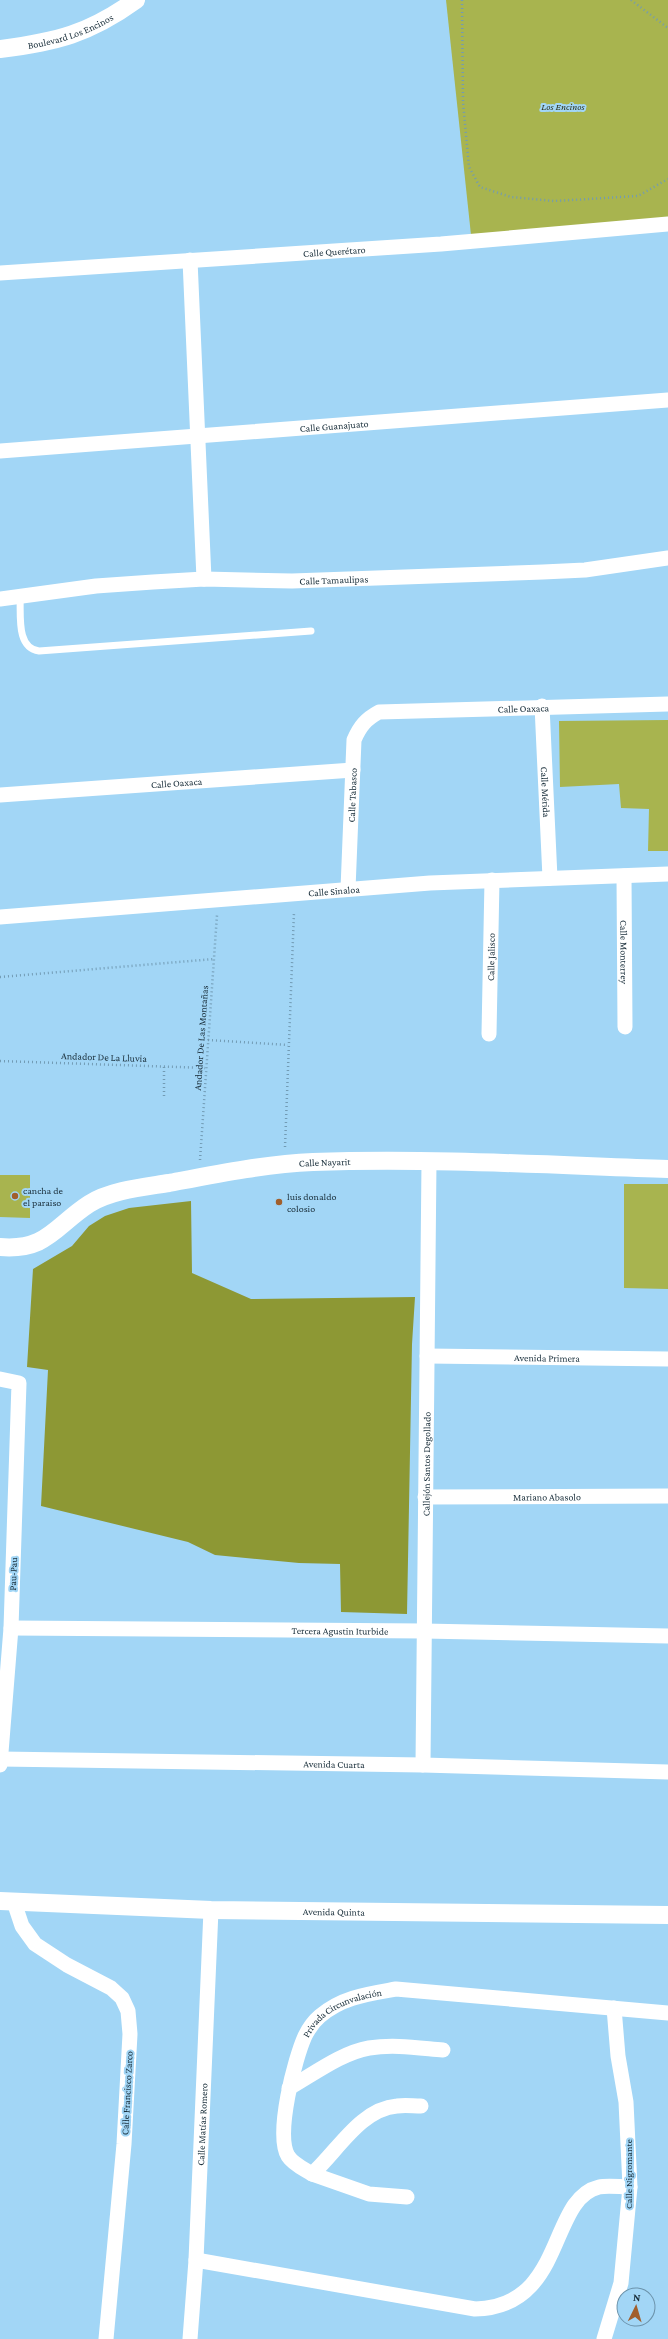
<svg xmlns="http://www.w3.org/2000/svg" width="668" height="2339" font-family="'Crimson Pro',serif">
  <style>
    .green { fill: #a8b44f }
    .forest { fill: #8d9834 }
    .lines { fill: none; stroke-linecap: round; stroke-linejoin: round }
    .path { stroke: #729bb4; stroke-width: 2.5; stroke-dasharray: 1 3; stroke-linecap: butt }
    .service { stroke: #fff; stroke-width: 7 }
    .minor { stroke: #fff; stroke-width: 15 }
    .tertiary { stroke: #fff; stroke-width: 18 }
    .poi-dot { fill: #a15f2c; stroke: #a2d6f6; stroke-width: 1.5 }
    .labels { text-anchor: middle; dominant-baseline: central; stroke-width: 4; stroke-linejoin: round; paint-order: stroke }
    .street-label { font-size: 10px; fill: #1a2f3b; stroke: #a2d6f6 }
    .park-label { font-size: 10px; font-style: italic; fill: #2c2f19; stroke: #a2d6f6 }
    .poi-label { font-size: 10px; fill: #1a2f3b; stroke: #a2d6f6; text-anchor: start }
  </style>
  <rect width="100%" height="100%" fill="#a2d6f6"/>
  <g class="green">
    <polygon points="446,0 668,0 668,218 471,235"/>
    <polygon points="668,720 668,851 648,851 649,809 621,808 619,784 560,787 559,721"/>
    <polygon points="0,1175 30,1175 30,1218 0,1217"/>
    <polygon points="624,1184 668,1184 668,1289 624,1288"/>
  </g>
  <polygon class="forest" points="191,1201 192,1273 251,1299 415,1297 412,1344 407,1614 341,1612 340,1564 299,1563 215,1555 188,1542 41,1506 48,1370 27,1367 33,1269 72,1246 89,1226 105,1216 129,1208"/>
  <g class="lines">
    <g class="path">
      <polyline points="462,0 463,102 469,167 480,187 511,197 554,201 638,196 668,179"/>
      <polyline points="631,0 668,28"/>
      <polyline points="0,977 214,959"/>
      <polyline points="208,1040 288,1045"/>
      <polyline points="0,1061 207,1068"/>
      <polyline points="164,1096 164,1067"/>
      <polyline points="285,1147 294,912"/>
      <polyline points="200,1160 217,915"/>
    </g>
    <path class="service" d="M 20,597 C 21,615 16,648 39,651 L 311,631"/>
    <g class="minor">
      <polyline points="190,260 204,579"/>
      <path id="s1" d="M 0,273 L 441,244 L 668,224"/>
      <path id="s2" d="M 0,451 L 668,400"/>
      <path id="s3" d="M 0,599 L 96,586 L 153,582 L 204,579 L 292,581 L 543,572 L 585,570 L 668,558"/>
      <path id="s4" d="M 542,706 L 550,878"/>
      <path id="s5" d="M 0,795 L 353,770"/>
      <path id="s6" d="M 624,876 L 625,1027"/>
      <path id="s7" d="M 348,889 L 354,740 C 360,726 366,719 379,712 L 668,704"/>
      <path id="s8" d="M 0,917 L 430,883 L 668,874"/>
      <path id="s9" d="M 489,1034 L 492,880"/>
      <path id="s10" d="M 427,1356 L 668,1359"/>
      <polyline points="0,1379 19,1383 11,1628 0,1765"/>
      <path id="s11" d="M 425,1497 L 668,1496"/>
      <path id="s12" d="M 11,1628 L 424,1631 L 668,1636"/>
      <path id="s13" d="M 0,1759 L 423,1765 L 668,1772"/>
      <path id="s14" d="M 423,1765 L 429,1162"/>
      <polyline points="14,1902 22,1926 35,1944 67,1965 111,1988 122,1998 128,2011 130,2034 124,2144 106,2339"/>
      <path d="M 289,2088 C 314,2074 341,2053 369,2048 C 394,2044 419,2048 443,2050"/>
      <path id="s15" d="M 421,2106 C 413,2106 405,2105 397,2106 C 360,2109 337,2152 312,2174 C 304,2169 293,2164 288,2156 C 275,2134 295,2058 305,2036 C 308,2030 314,2021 320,2016 C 342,1997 368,1994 396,1989 L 668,2013"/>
      <polyline points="312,2174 369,2194 407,2197"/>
      <path d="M 196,2260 L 475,2309 C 566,2307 548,2199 599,2187 C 608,2185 620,2187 630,2187"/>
      <path id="s16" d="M 190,2339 L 196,2260 L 211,1910"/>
      <polyline points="604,2339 621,2283 630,2187 626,2102 618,2056 614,2008"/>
    </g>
    <g class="tertiary">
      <path id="s17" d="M 0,49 C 56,42 89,34 136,0"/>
      <path id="s18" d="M 0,1247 C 47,1251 55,1226 89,1204 C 111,1190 145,1187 169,1183 C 216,1174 265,1164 313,1162 C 431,1158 550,1165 668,1169"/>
      <path id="s19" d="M 0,1901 L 211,1910 L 668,1915"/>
    </g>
  </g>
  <g class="poi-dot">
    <circle cx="15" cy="1196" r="4"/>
    <circle cx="279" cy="1202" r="4"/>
  </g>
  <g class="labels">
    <g class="street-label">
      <text stroke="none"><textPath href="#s17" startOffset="73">Boulevard Los Encinos</textPath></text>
      <text stroke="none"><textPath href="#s1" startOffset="335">Calle Querétaro</textPath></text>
      <text stroke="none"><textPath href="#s2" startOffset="335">Calle Guanajuato</textPath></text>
      <text stroke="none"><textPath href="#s3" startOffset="335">Calle Tamaulipas</textPath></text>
      <text stroke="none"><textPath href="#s7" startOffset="332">Calle Oaxaca</textPath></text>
      <text stroke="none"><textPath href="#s5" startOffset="177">Calle Oaxaca</textPath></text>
      <text stroke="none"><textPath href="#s4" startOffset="86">Calle Mérida</textPath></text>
      <text stroke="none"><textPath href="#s7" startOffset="94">Calle Tabasco</textPath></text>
      <text stroke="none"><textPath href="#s8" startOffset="335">Calle Sinaloa</textPath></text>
      <text stroke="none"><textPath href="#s6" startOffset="76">Calle Monterrey</textPath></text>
      <text stroke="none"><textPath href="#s9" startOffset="77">Calle Jalisco</textPath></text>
      <text transform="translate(201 1038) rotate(-86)">Andador De Las Montañas</text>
      <text transform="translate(104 1057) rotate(2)">Andador De La Lluvia</text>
      <text stroke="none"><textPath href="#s18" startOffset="343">Calle Nayarit</textPath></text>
      <text stroke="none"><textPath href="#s10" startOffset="120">Avenida Primera</textPath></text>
      <text stroke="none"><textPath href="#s14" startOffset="301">Callejón Santos Degollado</textPath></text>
      <text stroke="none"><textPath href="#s11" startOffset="122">Mariano Abasolo</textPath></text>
      <text transform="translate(13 1574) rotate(-88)">Pau-Pau</text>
      <text stroke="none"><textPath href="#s12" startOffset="329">Tercera Agustin Iturbide</textPath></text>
      <text stroke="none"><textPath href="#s13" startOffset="334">Avenida Cuarta</textPath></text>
      <text stroke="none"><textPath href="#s19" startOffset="334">Avenida Quinta</textPath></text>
      <text stroke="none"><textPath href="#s15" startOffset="335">Privada Circunvalación</textPath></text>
      <text transform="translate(127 2093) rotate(-87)">Calle Francisco Zarco</text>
      <text stroke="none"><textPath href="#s16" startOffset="215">Calle Matías Romero</textPath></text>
      <text transform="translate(628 2174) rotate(-90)">Calle Nigromante</text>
    </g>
    <g class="park-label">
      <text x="563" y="106">Los Encinos</text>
    </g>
    <g class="poi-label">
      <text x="23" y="1190">cancha de<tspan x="23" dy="12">el paraiso</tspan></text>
      <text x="287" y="1196">luis donaldo<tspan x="287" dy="12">colosio</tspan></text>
    </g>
  </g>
  <g transform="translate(636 2307) rotate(5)"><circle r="19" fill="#a2d6f6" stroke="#6c93ab"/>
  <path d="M0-3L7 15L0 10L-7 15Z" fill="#a15f2c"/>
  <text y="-6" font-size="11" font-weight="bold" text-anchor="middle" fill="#1a2f3b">N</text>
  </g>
</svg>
